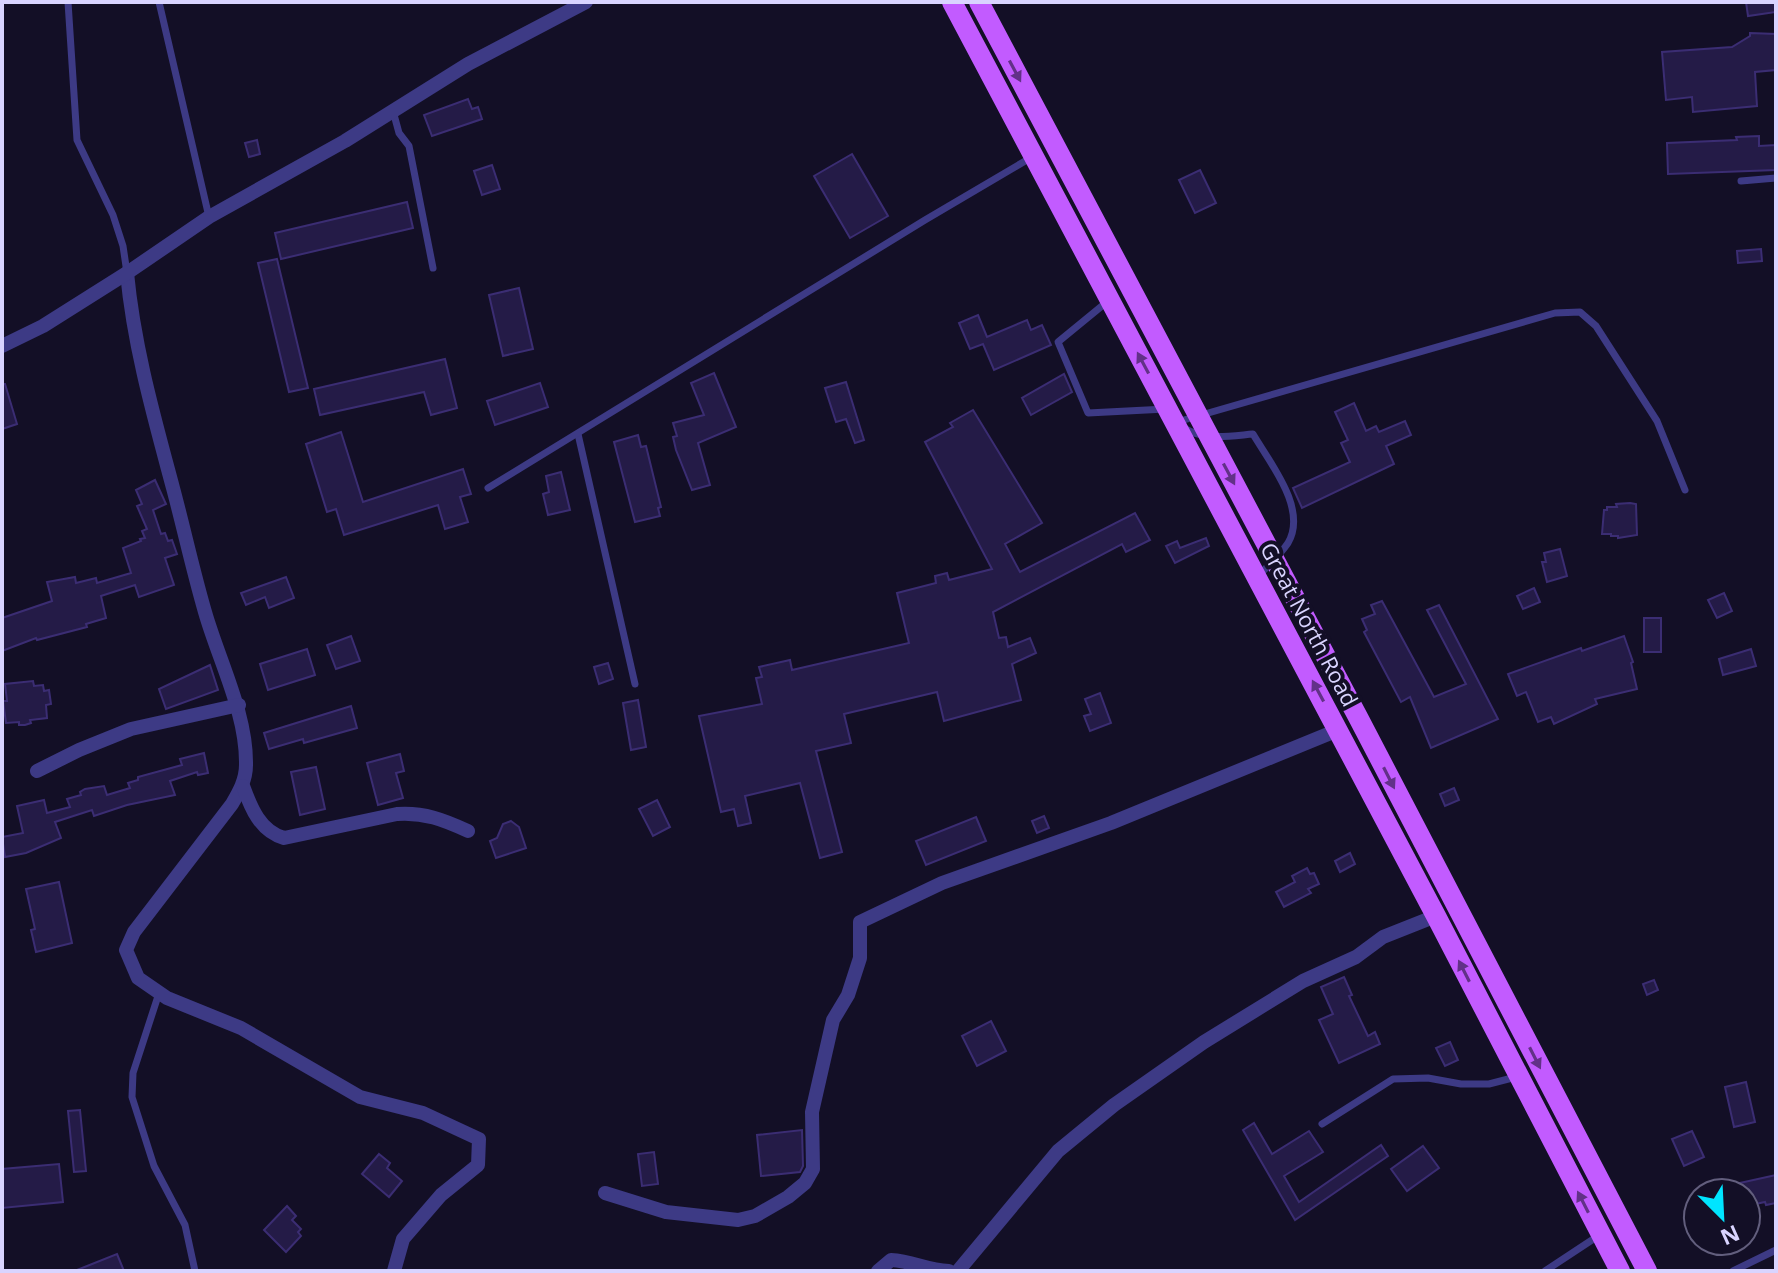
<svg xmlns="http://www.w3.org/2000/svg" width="1778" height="1273" font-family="'Open Sans',sans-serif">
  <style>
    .building { fill: #241b47; stroke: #3b2d73; stroke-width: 2 }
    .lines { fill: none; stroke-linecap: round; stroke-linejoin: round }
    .lane { stroke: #3d3a85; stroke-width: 7 }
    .street { stroke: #3d3a85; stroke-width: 14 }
    .primary { stroke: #c25bff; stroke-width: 20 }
    .oneway { fill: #623188 }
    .labels { text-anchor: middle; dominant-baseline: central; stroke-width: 8; stroke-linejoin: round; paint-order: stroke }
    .street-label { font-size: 22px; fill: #d9d4ff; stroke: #130f26 }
  </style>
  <rect width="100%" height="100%" fill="#130f26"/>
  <g class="building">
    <polygon points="1746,2 1776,2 1776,12 1748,16"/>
    <polygon points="1750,33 1776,34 1776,70 1755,72 1757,106 1693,112 1692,97 1666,100 1662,52 1732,47 1750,36"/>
    <polygon points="468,99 472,109 478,107 482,119 432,136 424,115"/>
    <polygon points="1759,136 1759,146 1776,145 1776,170 1668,174 1667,143 1737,140 1736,137"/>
    <polygon points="257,140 260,154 249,157 245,143"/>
    <polygon points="852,154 888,216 850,238 814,176"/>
    <polygon points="492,165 500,189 482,195 474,171"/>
    <polygon points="1200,170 1216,203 1195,213 1179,180"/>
    <polygon points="407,202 413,228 281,259 275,233"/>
    <polygon points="1761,249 1762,261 1738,263 1737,251"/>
    <polygon points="277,259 308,388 289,392 258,263"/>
    <polygon points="519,288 533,349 503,356 489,295"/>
    <polygon points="978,315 987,337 1027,320 1031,330 1042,325 1051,345 994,370 983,344 970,349 959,323"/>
    <polygon points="445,359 457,408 431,415 424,392 320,415 314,389"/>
    <polygon points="714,373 736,427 698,443 710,485 692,490 676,450 673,437 677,436 673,423 704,415 691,383"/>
    <polygon points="1064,374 1072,392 1031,415 1022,398"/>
    <polygon points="846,382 864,440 855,443 846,419 836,422 825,388"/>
    <polygon points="540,383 548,407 495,425 487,401"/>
    <polygon points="2,384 5,384 17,424 2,429"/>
    <polygon points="1354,403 1366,431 1376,426 1379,432 1405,421 1411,435 1386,446 1394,464 1302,508 1293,488 1350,462 1341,443 1348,440 1335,412"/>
    <polygon points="973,410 1042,523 1005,544 1020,572 1135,513 1150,540 1126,552 1122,544 993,612 999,638 1006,637 1008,647 1030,638 1036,653 1012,664 1021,700 944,721 937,692 844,714 851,743 816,751 842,852 820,858 800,783 745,796 751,823 738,826 734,809 721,812 699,716 762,704 756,678 762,677 759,667 790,660 792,670 909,643 897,593 936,583 935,576 947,573 949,580 992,569 925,442 953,427 950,423"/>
    <polygon points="341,432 363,502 463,469 471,494 460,497 468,522 445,529 438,505 344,535 336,509 327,512 306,444"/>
    <polygon points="638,435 641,447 646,446 661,507 658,508 660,516 635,522 614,442"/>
    <polygon points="561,472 570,510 548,515 543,494 549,492 546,476"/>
    <polygon points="155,480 166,504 153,510 161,534 165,533 168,541 172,540 177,554 165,558 174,585 139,597 135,585 101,596 106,618 86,624 87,627 37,640 36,638 2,651 2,618 52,601 47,582 75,577 76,583 96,578 97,583 131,573 123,548 141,541 140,539 145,538 142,531 147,529 137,506 142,504 136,490"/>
    <polygon points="1630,503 1636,504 1637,535 1618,538 1618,536 1611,536 1611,534 1602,534 1604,510 1607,510 1607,507 1617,507 1616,504"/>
    <polygon points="1206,538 1209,546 1175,563 1166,546 1177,541 1180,548"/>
    <polygon points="1560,549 1567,576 1547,582 1542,562 1546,562 1544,553"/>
    <polygon points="286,577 294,598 269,608 265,597 246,605 241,593"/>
    <polygon points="1534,588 1540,602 1523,609 1517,596"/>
    <polygon points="1724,593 1732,611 1717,618 1708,600"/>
    <polygon points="1382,601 1434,697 1466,684 1427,610 1439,605 1498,719 1431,748 1410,697 1401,702 1364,632 1367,630 1362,619 1375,614 1371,605"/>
    <rect x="1644" y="618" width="17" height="34"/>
    <polygon points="351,636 360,661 336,669 327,645"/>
    <polygon points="1624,636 1633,662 1631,663 1637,689 1595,699 1597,704 1554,724 1551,717 1538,722 1526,692 1517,696 1508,674 1581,648 1582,651"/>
    <polygon points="307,649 315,675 268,690 260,664"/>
    <polygon points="1751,649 1756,666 1723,675 1719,659"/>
    <polygon points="608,663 613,679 599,684 594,667"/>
    <polygon points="210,665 218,690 166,709 159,689"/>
    <polygon points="33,681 34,686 43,685 44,691 49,690 51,704 46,705 47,718 30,720 31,723 25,725 19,725 19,722 6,723 3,701 7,701 5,684"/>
    <polygon points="1100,693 1111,723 1090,731 1084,716 1091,714 1085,699"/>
    <polygon points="638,700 646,747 631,750 623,703"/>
    <polygon points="351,706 357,728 304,743 303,739 269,749 264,733"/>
    <polygon points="204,753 208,773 198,775 197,772 170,781 175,795 127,805 94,816 92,810 55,822 61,838 26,853 5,857 2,837 23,833 17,806 44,800 47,813 70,807 67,799 81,795 80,792 85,789 104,786 107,795 130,788 128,783 138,780 138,777 182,765 180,759"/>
    <polygon points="400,754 404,771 396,773 403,798 378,805 367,763"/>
    <polygon points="316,767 325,809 300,815 291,772"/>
    <polygon points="1454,788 1459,800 1445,806 1440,794"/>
    <polygon points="657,800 670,827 653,836 639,809"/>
    <polygon points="1044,816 1049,828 1037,833 1032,821"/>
    <polygon points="976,817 986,841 926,865 916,841"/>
    <polygon points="511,821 519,827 526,848 496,858 490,841 497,838 503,824"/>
    <polygon points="1350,853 1355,864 1340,872 1335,861"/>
    <polygon points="1307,868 1310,874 1314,873 1319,884 1308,889 1311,893 1284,907 1276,892 1295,882 1292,876"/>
    <polygon points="59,882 72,943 36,952 31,930 35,929 26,889"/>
    <polygon points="1344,977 1352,995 1349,996 1368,1036 1375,1032 1380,1044 1339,1063 1319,1020 1333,1014 1321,987"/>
    <polygon points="1654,980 1658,990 1647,995 1643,984"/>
    <polygon points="991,1021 1006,1051 977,1066 962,1036"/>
    <polygon points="1450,1042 1458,1060 1445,1066 1436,1048"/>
    <polygon points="1746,1082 1755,1122 1734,1127 1725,1087"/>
    <polygon points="80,1110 86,1171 74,1172 68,1111"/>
    <polygon points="1254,1123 1272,1154 1309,1131 1323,1152 1284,1176 1299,1202 1381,1145 1388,1156 1295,1220 1243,1130"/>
    <polygon points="802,1130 803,1166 800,1172 761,1176 757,1135"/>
    <polygon points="1692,1131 1704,1157 1684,1166 1672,1139"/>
    <polygon points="1423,1146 1439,1168 1407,1191 1391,1169"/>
    <polygon points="654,1152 658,1184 642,1186 638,1154"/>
    <polygon points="379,1154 390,1163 387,1168 402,1181 389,1197 362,1174"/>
    <polygon points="59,1164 63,1202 2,1208 2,1169"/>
    <polygon points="1776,1175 1776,1203 1766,1205 1765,1202 1746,1206 1746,1193 1718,1193 1717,1188"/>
    <polygon points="287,1206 296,1216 292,1220 301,1229 298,1232 301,1236 286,1252 264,1230"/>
    <polygon points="117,1254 124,1271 77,1271 77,1270"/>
  </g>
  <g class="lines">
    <g class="lane">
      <polyline points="68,2 77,140 113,215 123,246 127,273"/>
      <polyline points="159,2 209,217"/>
      <polyline points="393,111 399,133 409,146 433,268"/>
      <polyline points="1741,181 1776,178"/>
      <polyline points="1108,301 1058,342 1088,413 1166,409"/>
      <polyline points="1177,422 1555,313 1580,312 1596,326 1657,421 1685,490"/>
      <path d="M 1184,428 C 1204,441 1230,436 1253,434 C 1270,463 1308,509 1288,543 C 1280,555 1268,566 1258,576"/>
      <polyline points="578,434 635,684"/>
      <polyline points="488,488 925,220 1032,157"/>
      <polyline points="159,993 133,1073 132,1097 154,1166 185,1225 195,1271"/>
      <polyline points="1322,1124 1393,1079 1428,1078 1461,1084 1489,1084 1516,1077"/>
      <polyline points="1545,1271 1598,1236"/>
      <polyline points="1733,1271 1776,1250"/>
    </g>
    <g class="street">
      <path d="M 127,273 C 134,347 154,417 173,488 C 184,529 193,571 205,612 C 219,661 247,714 246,765 C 246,780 239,792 232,804 L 134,932 L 126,950 L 138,978 L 167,998 L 241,1028 L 360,1097 L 423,1113 L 479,1139 L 478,1165 L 441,1195 L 403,1239 L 394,1271"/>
      <polyline points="2,346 43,326 127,273 209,217 345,141 468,64 586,2"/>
      <polyline points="37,771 79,750 131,729 239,705"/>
      <path d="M 243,786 C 251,808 260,831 284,838 L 397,814 C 424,812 444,820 468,831"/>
      <polyline points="605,1193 666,1212 738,1220 755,1216 788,1197 805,1183 813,1169 812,1112 833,1020 848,995 860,958 860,922 942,883 1111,823 1338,730"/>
      <path d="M 878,1271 L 891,1260 C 913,1261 926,1270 949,1271"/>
      <polyline points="958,1271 1058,1151 1114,1105 1204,1042 1303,981 1356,957 1383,937 1436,916"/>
    </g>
    <g class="primary">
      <polyline points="952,2 1436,916 1620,1271"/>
      <polyline points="979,2 1359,719 1647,1271"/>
    </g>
  </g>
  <defs><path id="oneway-solid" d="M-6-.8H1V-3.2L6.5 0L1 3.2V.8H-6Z" transform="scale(2)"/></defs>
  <g class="oneway">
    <use href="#oneway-solid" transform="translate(1015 71) rotate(62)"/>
    <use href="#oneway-solid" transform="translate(1143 363) rotate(-118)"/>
    <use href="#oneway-solid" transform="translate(1229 474) rotate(62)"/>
    <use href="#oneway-solid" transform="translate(1318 691) rotate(-118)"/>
    <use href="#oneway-solid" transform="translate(1389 778) rotate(63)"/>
    <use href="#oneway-solid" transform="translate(1464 971) rotate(-117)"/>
    <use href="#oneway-solid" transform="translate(1535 1058) rotate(63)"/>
    <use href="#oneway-solid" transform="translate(1583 1202) rotate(-117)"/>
  </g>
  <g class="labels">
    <g class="street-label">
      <text transform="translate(1310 624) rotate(62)">Great North Road</text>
    </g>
  </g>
  <rect width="1778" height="1273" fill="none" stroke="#d9d4ff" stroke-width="8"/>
  <g transform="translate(1722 1217) rotate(156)"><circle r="38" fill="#130f26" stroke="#625e7d" stroke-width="2"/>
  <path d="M0-6L14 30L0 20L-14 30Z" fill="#00e5ff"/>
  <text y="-12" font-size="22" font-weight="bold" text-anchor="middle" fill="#d9d4ff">N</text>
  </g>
</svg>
